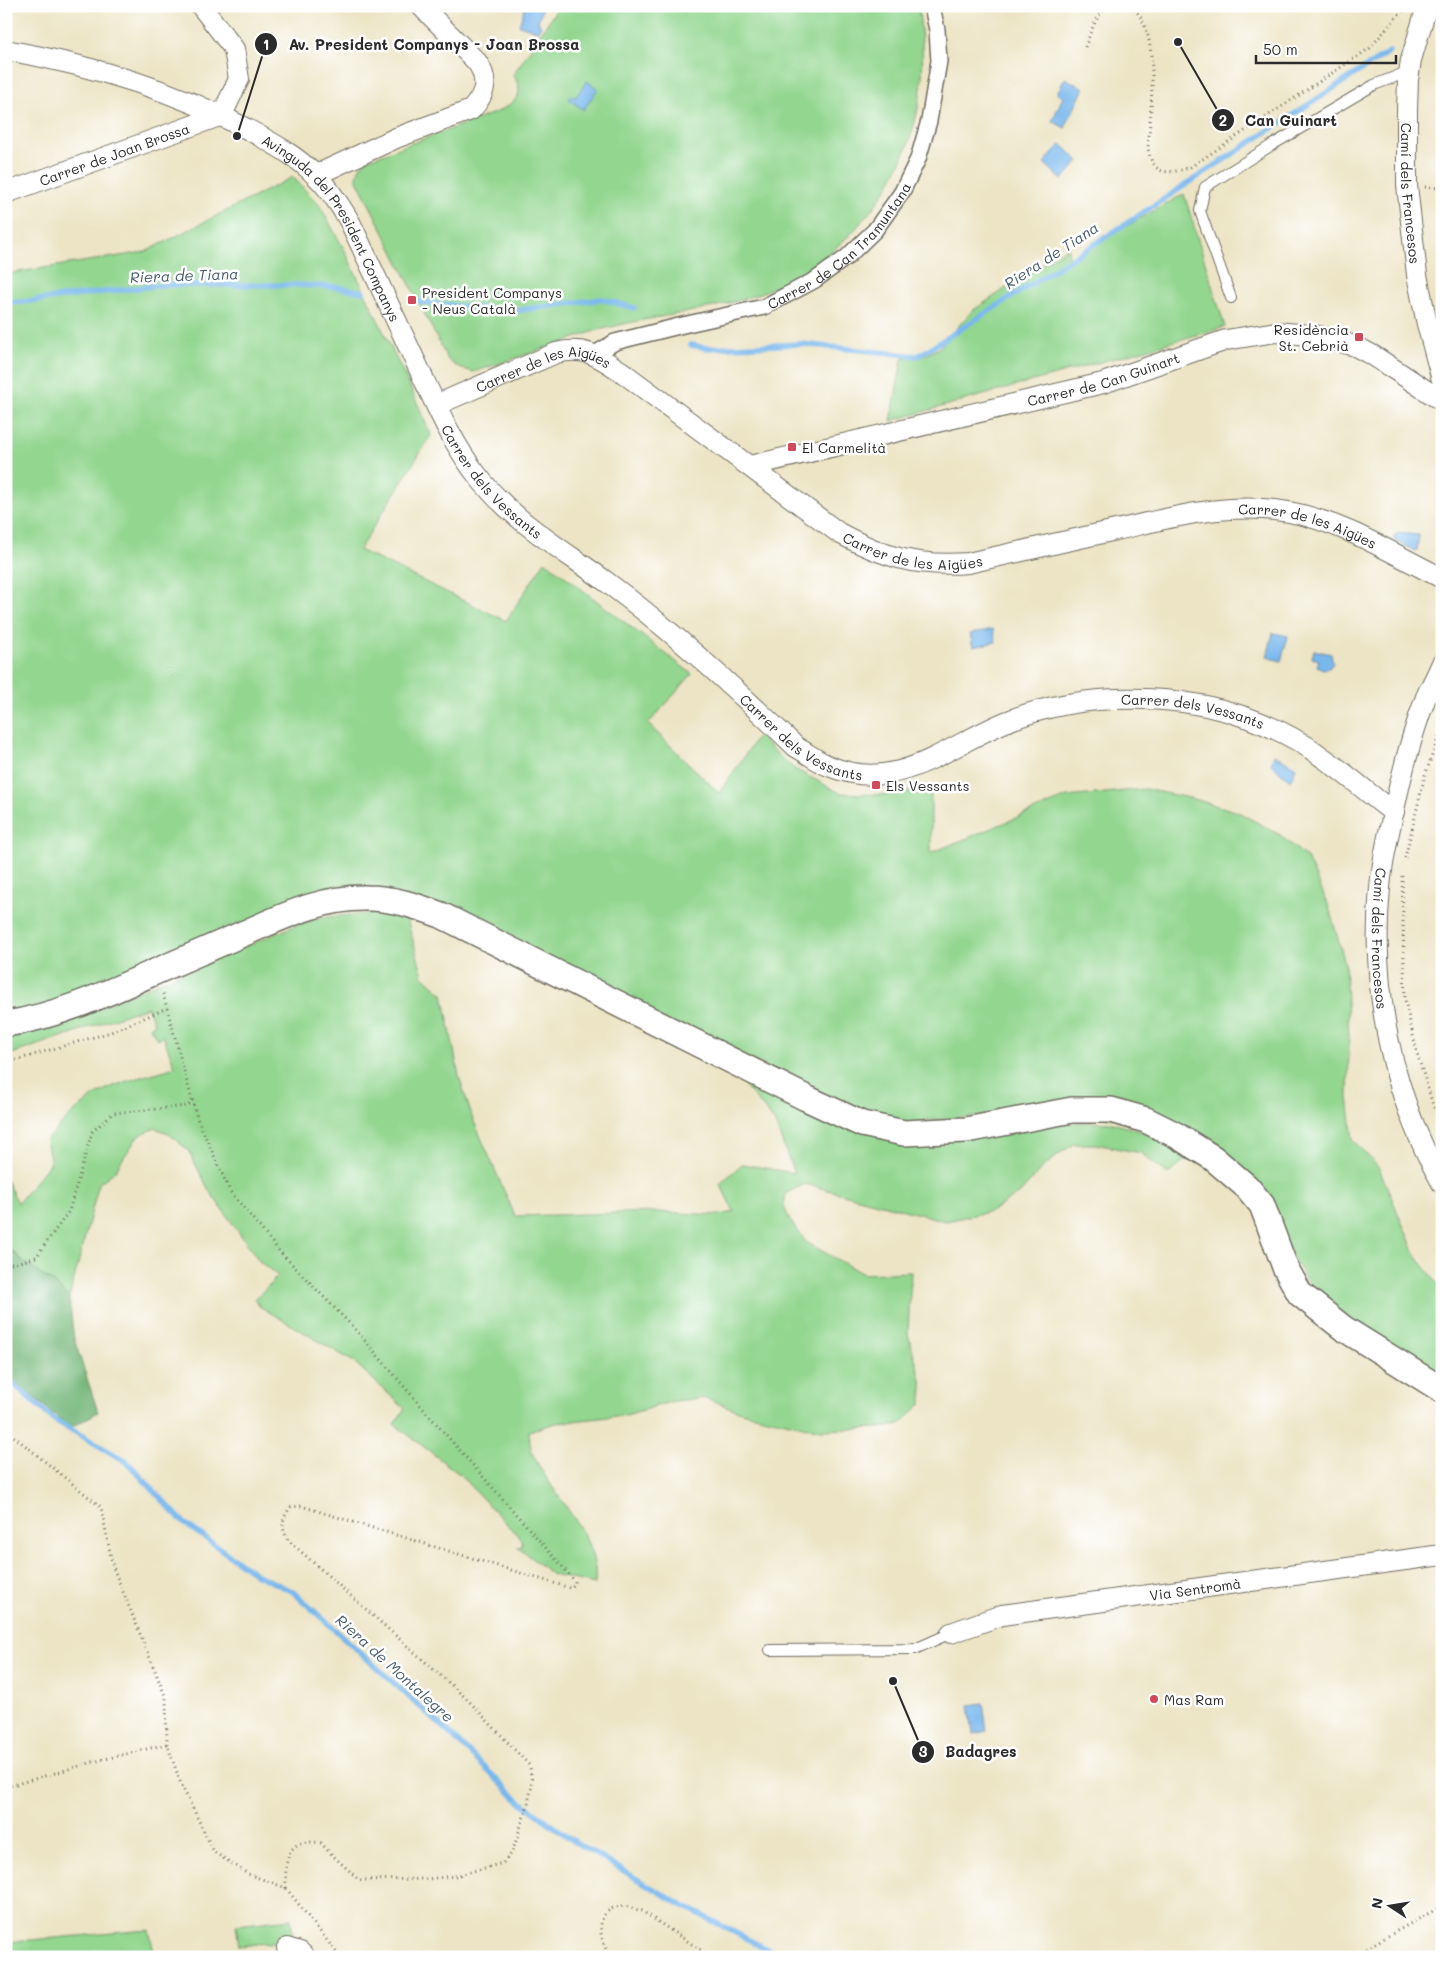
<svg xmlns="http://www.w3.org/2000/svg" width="1448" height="1963" font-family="Mali,sans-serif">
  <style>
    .green { fill: #92d68f; stroke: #5e805d }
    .forest { fill: #75b77a; stroke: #507152 }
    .water { fill: #79b8ed; stroke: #52728c }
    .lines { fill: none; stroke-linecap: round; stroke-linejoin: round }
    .stream { stroke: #79b8ed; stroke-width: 5.5 }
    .service-casing { stroke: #6f6c61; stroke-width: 12 }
    .pedestrian-casing { stroke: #6f6c61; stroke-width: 18 }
    .minor-casing { stroke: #6f6c61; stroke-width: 22 }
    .tertiary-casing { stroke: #6f6c61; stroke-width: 28 }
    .path { stroke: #6f6c61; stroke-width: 3; stroke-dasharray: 1 4; stroke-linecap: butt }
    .service { stroke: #fff; stroke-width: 10 }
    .pedestrian { stroke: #fff; stroke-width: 15 }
    .minor { stroke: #fff; stroke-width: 20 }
    .tertiary { stroke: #fff; stroke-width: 25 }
    .poi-dot { fill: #d1495b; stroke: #fff; stroke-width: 2 }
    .labels { text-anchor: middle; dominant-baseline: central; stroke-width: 5; stroke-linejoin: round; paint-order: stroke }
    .street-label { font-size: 14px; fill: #2b2b2b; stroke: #fff }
    .poi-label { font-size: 14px; fill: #2b2b2b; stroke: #fff; text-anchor: start }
    .water-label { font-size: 15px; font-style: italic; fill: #465c6f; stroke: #fff }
    .leader { fill: none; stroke: #2b2b2b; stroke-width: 2 }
    .callout-dot { fill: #2b2b2b; stroke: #fff; stroke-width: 2 }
    .mark-label { font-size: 15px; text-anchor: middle; font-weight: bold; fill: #fff }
    .callout-label { font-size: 15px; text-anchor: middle; font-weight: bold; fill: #2b2b2b; stroke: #fff; stroke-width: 5; stroke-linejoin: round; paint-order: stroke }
  </style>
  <rect width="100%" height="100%" fill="#fff"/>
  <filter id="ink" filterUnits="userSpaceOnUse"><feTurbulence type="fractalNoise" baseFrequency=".02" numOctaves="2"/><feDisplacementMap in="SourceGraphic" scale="10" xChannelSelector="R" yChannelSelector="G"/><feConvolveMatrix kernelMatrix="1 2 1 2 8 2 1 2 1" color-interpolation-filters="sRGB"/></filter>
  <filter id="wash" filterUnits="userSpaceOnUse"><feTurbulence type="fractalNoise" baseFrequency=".0096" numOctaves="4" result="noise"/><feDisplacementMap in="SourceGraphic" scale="20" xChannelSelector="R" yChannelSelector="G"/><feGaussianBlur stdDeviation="1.12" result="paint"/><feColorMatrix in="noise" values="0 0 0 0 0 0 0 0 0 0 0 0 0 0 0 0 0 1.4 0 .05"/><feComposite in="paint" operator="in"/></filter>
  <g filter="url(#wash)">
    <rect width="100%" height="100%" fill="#ece4c4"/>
    <g class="green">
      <path d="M 559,6 L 918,6 C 923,40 925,74 918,108 C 902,193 838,264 758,294 C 711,312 656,315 607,328 C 592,331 578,337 564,342 C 534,352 504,362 474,372 L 459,368 L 448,360 L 357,180 C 357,170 360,165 369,159 L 497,112 C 514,103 527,95 513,75 Z"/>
      <polygon points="293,177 320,206 345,251 411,389 431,435 359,550 506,621 545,561 692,674 648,724 719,793 758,736 793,768 840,793 885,795 931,789 931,853 1067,797 1145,789 1194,799 1238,812 1280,835 1307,858 1328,904 1345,963 1349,1038 1348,1097 1353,1140 1379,1168 1416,1256 1442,1289 1442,1376 1356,1324 1312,1291 1290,1253 1271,1206 1157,1118 998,1115 910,1122 874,1116 368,886 51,1003 6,1013 6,274 145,252"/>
      <polygon points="1184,194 1225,327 891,421 902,359 923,356 939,348 972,311 1068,247 1069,258"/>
      <path d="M 379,913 L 406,916 L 423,976 L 443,994 L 459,1076 L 472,1117 L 515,1216 L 657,1212 L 719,1215 L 734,1212 L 720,1184 L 742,1164 L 794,1173 L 774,1121 L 732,1070 L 839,1125 L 1020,1127 L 1081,1122 L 1113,1123 L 1143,1132 L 1190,1156 L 1168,1174 L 1141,1153 L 1095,1144 L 1073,1144 L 1044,1166 L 1020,1193 L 992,1211 L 946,1221 L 805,1184 L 786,1193 L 784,1206 L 789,1219 L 806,1242 L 863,1274 L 911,1272 L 908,1334 L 922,1383 L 922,1403 L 900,1425 L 878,1428 L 821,1430 L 741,1412 L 706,1398 L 674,1401 L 626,1415 L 556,1423 L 529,1431 C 529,1438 530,1447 533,1454 C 551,1495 601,1537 595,1584 L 553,1575 L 517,1547 L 522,1546 L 522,1540 L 458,1473 L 394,1424 L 405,1409 L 354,1362 L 259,1306 L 255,1299 L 278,1276 L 260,1262 L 210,1192 L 188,1150 L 168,1133 L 155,1128 L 138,1136 L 114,1172 L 99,1183 L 69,1298 L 52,1281 L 43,1276 L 25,1263 L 6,1245 L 6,1180 L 18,1203 L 51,1162 L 46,1141 C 61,1124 78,1106 98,1094 C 118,1081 152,1075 175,1067 L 163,1036 L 157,1039 L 150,1027 L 154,1024 L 148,1007 L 6,1056 L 6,1033 L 66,1021 L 299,924 L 325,917 Z"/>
      <polygon points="291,1919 293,1940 239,1946 236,1925"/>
      <polygon points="149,1930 155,1957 6,1957 6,1942"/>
    </g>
    <polygon class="forest" points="6,1245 25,1263 43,1276 52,1281 69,1298 74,1339 98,1412 70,1428 6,1374"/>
    <g class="water">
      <polygon points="525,6 543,6 538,22 541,25 538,31 519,25"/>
      <polygon points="1065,78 1084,88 1065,128 1052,121 1063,97 1057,93"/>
      <polygon points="587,81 598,89 583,110 569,99 571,95 575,98"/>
      <polygon points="1061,144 1079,161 1062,180 1044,163"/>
      <polygon points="1399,533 1419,535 1417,550 1415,551 1395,541 1394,536"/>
      <polygon points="993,629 996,642 973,647 970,634"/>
      <polygon points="1273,633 1288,636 1281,661 1267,657"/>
      <polygon points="1314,650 1331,654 1333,663 1329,668 1323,669 1317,666 1319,660 1312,658"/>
      <polygon points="1274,754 1296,767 1291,781 1271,764"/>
      <polygon points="983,1703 987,1731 973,1734 969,1705"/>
    </g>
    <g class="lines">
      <g class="stream">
        <polyline points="416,301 438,304 514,311 602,299 634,308"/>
        <polyline points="6,302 22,302 162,285 297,285 337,287 363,292"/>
        <polyline points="691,345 707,348 801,344 918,356 1098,242 1389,52"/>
        <polyline points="6,1377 53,1419 127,1462 184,1523 257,1575 292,1591 447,1731 517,1799 575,1842 676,1902 782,1957"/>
      </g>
    </g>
  </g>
  <g filter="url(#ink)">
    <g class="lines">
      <g class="service-casing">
        <g id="service">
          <polyline points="1231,298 1200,211 1205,187 1272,145 1374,85 1410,71"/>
          <polyline points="770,1650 915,1649 951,1633"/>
        </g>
      </g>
      <g class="pedestrian-casing">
        <g id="pedestrian">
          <path id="s1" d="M 595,354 L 615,342 L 683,325 L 764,307 L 815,280 L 847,257 L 875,230 L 902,192 L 918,159 L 929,121 L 939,61 L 937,30 L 932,6"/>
        </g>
      </g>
      <g class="minor-casing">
        <g id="minor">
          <path id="s2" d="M 1427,6 L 1411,60 L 1408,80 L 1407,110 L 1407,185 L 1417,275 L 1427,324 L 1442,380"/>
          <path id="s3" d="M 6,50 C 90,65 172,89 247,129 C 271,142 297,156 316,176 C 330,189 340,205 350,222 C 373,271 396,320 419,369 C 436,405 452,443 477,475 C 512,521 562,549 608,583 C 674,632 736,689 796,747 C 807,753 817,761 829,766 C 898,795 947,745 1008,721 C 1057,701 1112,696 1164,700 C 1219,704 1278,724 1322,757 C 1338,768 1354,781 1370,794 C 1378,800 1385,807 1394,812"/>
          <path d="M 316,175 L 396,138 L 471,110 C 486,94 489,80 477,62 L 421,6"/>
          <path id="s4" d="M 6,193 L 222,115 L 239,79 L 234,49 L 201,6"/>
          <path id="s5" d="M 436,405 L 556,353 C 585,346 598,356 622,372 L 839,533 C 884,557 916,567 968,563 C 1017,552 1067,541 1116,530 C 1174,517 1229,501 1289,512 C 1343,522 1393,554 1442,578"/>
          <path id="s6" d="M 750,466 L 1103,383 L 1226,340 L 1276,332 L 1320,336 L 1355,346 L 1374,356 L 1442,401"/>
          <path id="s7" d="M 1442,663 C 1437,675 1431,686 1426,697 C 1412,734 1402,772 1394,810 C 1388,836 1382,861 1380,888 C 1370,989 1392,1095 1442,1183"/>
          <path id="s8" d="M 951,1633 L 1002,1615 L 1442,1555"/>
          <polyline points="287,1948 300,1952 305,1957"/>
        </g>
      </g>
      <g class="tertiary-casing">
        <path id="tertiary" d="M 6,1024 C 59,1016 108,993 157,971 C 187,958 217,945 247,932 C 286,915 324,897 367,898 C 393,898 416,906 441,915 L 806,1098 L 862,1124 L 904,1133 L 966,1130 L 1072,1110 L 1111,1110 L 1146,1120 L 1176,1135 L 1213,1158 L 1247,1187 L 1262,1205 L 1285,1267 L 1300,1294 L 1343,1328 L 1442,1390"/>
      </g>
      <g class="path">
        <path d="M 1130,6 C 1134,10 1139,13 1141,18 C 1159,48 1150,114 1148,149 C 1154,176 1166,174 1189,168 L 1370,48 L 1400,13 L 1407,8"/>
        <path d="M 1085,47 C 1091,33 1095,14 1110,6"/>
        <polyline points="1425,187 1442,188"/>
        <polyline points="1405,858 1425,775 1442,728"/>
        <polyline points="1402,876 1405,1000 1417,1053 1433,1105 1442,1124"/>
        <polyline points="6,1063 111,1032 167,1008"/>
        <path d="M 192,1100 L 197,1118 L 230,1191 L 280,1252 L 354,1328 L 426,1412 L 575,1581 L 575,1584 L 570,1588 L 301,1506 L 291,1507 C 281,1519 281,1527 288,1540 L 467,1699 L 530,1766 L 532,1786 L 527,1807 L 512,1853 L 503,1863 L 455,1876 L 427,1879 L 359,1880 C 346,1867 333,1857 321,1843 C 286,1837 285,1859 286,1888"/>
        <polyline points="6,1263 13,1264 36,1257 69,1211 92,1132 113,1113 188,1106 192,1100 162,990"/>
        <polyline points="6,1430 101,1507 113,1567 166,1698 167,1744 181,1784 214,1852 248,1874 286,1888 340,1957"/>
        <polyline points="6,1787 97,1761 167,1744"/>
        <path d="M 611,1957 C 600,1943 593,1914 616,1907 C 624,1904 634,1909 642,1911 L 711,1957"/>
        <polyline points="1354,1957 1370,1946 1442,1906"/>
      </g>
      <use href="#service" class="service"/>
      <use href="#pedestrian" class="pedestrian"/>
      <use href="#minor" class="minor"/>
      <use href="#tertiary" class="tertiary"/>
    </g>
  </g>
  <g class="poi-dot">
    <rect x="407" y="295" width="10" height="10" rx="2.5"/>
    <rect x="1354" y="332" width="10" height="10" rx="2.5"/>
    <rect x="787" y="442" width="10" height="10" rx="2.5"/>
    <rect x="871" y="780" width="10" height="10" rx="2.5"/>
    <circle cx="1154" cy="1699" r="5"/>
  </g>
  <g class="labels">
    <g class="street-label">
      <text stroke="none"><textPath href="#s4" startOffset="115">Carrer de Joan Brossa</textPath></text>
      <text stroke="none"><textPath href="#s2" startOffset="190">Camí dels Francesos</textPath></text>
      <text stroke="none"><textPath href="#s3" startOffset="389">Avinguda del President Companys</textPath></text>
      <text stroke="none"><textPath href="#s1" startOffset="275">Carrer de Can Tramuntana</textPath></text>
      <text stroke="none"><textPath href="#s6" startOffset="364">Carrer de Can Guinart</textPath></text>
      <text stroke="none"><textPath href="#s5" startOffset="116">Carrer de les Aigües</textPath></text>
      <text stroke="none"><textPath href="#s3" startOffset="694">Carrer dels Vessants</textPath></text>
      <text stroke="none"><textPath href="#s5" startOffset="955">Carrer de les Aigües</textPath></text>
      <text stroke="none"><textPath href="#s5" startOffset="550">Carrer de les Aigües</textPath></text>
      <text stroke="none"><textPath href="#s3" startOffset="1518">Carrer dels Vessants</textPath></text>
      <text stroke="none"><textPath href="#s3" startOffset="1099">Carrer dels Vessants</textPath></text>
      <text stroke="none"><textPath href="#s7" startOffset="285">Camí dels Francesos</textPath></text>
      <text stroke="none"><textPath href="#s8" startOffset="249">Via Sentromà</textPath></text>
    </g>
    <g class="poi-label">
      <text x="422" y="292">President Companys<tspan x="422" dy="16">- Neus Català</tspan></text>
      <text x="1349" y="329" text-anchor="end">Residència<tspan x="1349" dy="16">St. Cebrià</tspan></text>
      <text x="802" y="447">El Carmelità</text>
      <text x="886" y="785">Els Vessants</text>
      <text x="1164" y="1699">Mas Ram</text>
    </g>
    <g class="water-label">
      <text transform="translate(1051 255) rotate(-33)">Riera de Tiana</text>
      <text transform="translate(184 275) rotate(-2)">Riera de Tiana</text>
      <text transform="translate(395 1668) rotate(42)">Riera de Montalegre</text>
    </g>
  </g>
  <path class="leader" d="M237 136L266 44M1178 42L1223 120M893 1681L923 1752"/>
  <g class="callout-dot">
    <circle cx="237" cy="136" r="5"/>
    <circle cx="1178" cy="42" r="5"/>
    <circle cx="893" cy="1681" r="5"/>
    <circle cx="266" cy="44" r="12"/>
    <circle cx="1223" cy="120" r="12"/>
    <circle cx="923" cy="1752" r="12"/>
  </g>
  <g class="mark-label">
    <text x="266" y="50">1</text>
    <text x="1223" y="126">2</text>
    <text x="923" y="1757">3</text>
  </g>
  <g class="callout-label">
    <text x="434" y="50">Av. President Companys - Joan Brossa</text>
    <text x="1291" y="126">Can Guinart</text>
    <text x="981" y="1757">Badagres</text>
  </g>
  <rect width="1448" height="1963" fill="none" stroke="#fff" stroke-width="25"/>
  <g transform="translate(1390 1906) rotate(282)" stroke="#ffffff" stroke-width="4" paint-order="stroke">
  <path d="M0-4L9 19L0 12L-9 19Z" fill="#2b2b2b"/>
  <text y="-8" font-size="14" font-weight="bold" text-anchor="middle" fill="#2b2b2b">N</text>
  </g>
  <path d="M1256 55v8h140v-8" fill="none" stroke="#2b2b2b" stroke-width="2.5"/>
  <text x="1263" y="55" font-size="15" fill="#2b2b2b" stroke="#ffffff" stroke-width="4" paint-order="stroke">50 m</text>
</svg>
